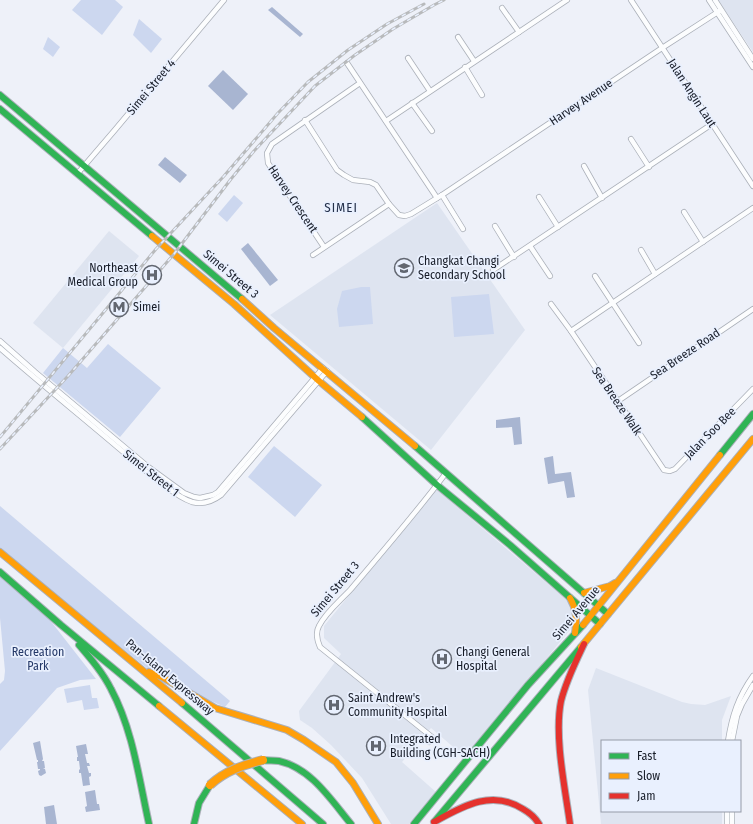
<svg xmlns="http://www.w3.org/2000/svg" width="753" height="824" font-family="'Fira Sans Condensed',sans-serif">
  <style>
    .built { fill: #dee4f0 }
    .green { fill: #ccd7ef }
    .water { fill: #a8b5d1 }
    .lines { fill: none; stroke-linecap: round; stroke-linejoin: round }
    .street-casing { stroke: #abb0b9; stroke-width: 6 }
    .fast-casing { stroke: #abb0b9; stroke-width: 8 }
    .slow-casing { stroke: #abb0b9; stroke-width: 8 }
    .jam-casing { stroke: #abb0b9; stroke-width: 8 }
    .street { stroke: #fcfdfe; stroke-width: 4.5 }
    .fast { stroke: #30b455; stroke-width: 6 }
    .slow { stroke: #ff9f0a; stroke-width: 6 }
    .jam { stroke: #e5322d; stroke-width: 6 }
    .rail-casing { stroke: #b8babc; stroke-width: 3 }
    .rail { stroke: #e9f0fe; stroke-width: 1.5; stroke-dasharray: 4.5; stroke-linecap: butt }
    .slow-bridge-casing { stroke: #abb0b9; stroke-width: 10; stroke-linecap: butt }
    .slow-bridge { stroke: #ff9f0a; stroke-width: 8 }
    .labels { text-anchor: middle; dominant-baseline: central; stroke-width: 3.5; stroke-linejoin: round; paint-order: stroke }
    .street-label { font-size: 12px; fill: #171c28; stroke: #e9f0fe }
    .poi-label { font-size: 12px; fill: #171c28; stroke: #e9f0fe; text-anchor: start }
    .park-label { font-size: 12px; fill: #243868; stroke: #e9f0fe }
    .neighbourhood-label { font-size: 13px; letter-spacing: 1px; fill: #25314b; stroke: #e9f0fe }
  </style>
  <rect width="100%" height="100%" fill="#eef1f9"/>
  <g class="built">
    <polygon points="718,0 753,0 753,52"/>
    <polygon points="437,203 525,330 431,450 270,315"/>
    <polygon points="109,231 139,256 63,348 33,323"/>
    <polygon points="436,489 568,601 573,606 574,625 465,757 431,728 402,762 436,792 409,824 391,824 362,778 331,745 312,728 300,720 299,711 341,654 324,638 324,626"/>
    <polygon points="596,668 682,702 691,704 705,705 731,696 722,720 722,741 602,741 602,811 722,811 722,824 601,824 588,690"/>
  </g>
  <g class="green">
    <polygon points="81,0 115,0 123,7 102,35 72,10"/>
    <polygon points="139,19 162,39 151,53 133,35"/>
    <polygon points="48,37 60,47 53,57 43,49"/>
    <polygon points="234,195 243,203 227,222 218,214"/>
    <polygon points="361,287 370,287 373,324 339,327 337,309 342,291"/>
    <polygon points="489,294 494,334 454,337 451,297"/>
    <polygon points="108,344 161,388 120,437 43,373 63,348 87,368"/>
    <polygon points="274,446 322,485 295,517 248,477"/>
    <polygon points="0,506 230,701 225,707 190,692 153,673 0,550"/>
    <polygon points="0,577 46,615 96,679 80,680 57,688 0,751 0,684 4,680 5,671 0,618"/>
    <polygon points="90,685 92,698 97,698 99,708 84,710 82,700 67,703 64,689"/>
  </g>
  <g class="water">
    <polygon points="272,7 303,34 300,37 268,10"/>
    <polygon points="223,70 248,94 233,110 208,86"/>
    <polygon points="165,157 187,175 180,183 158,165"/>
    <polygon points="248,243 278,280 270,286 241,249"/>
    <polygon points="520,417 522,444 514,445 512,427 496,428 496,420"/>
    <polygon points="553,456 555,474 571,472 575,497 567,498 564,481 548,484 544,458"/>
    <polygon points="40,741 43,759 42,761 44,761 45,768 43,768 45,769 46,773 41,776 39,775 38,771 40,770 40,769 38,769 37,762 38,762 38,760 37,760 33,743"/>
    <polygon points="86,744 88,754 85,754 87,763 89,763 90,766 87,766 89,773 91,773 91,776 89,777 90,785 83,786 81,773 79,773 79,770 80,769 79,761 77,761 77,757 78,757 76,746"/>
    <polygon points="95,790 97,804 99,804 100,810 86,812 85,807 87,806 85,792"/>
    <polygon points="54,805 57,824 46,824 44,807"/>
  </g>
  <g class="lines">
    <g class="street-casing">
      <g id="street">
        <polyline points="631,0 753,186"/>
        <polyline points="709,0 753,67"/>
        <polyline points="715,0 753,59"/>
        <polyline points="502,8 519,32"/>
        <polyline points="458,37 474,61"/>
        <polyline points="408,58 430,91"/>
        <polyline points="347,63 437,198"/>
        <polyline points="465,67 482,95"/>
        <polyline points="412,103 432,131"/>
        <polyline points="305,120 337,170 344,175 353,180 370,182 376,185 389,204 399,215 405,216 411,214 442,195 662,48 721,10"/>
        <polyline points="386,121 567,0"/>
        <polyline points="631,139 649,167"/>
        <polyline points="584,166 602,198"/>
        <polyline points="78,173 114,131 224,0"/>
        <polyline points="442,195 463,229"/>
        <polyline points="539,197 558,227"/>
        <polyline points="684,212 703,242"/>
        <polyline points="495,226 514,257"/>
        <polyline points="530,246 550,276"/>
        <polyline points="324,247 268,163 267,153 272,144 360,83"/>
        <polyline points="641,250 655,274"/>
        <polyline points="313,255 389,204"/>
        <polyline points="493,270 712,124"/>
        <polyline points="595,276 639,343"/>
        <polyline points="551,304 571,331 664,470 670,471 675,469 753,389"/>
        <polyline points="571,331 753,208"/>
        <polyline points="0,341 35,372 147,466 184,493 194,497 200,498 213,495 218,492 323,368"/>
        <path d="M 0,348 C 40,383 81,416 121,450 C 138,464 173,496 192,502 C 203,505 213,501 221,495 L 327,371"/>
        <polyline points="618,401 753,309"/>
        <path d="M 728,741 C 732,716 738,697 753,676"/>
        <polyline points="732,741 737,716 742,704 753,685"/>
        <path d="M 429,742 L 432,737 L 320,647 C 317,640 315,633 319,626 C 326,612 340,601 351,589 C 383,551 416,513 446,473"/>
        <polyline points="727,824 727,811"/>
        <polyline points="732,824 732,811"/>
      </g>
    </g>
    <g class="fast-casing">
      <g id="fast">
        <polyline points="0,95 242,299"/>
        <polyline points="0,109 152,236"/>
        <polyline points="362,417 437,485 510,545 600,624"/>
        <polyline points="415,446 608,614"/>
        <polyline points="720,455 753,414"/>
        <polyline points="0,572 61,625 159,706"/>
        <path d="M 79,645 C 91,659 103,673 111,689 C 133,730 139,779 149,824"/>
        <polyline points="182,703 323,824"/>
        <path d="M 263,760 C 268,761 274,760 279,761 C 311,768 331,800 351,824"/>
        <polyline points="435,821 581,647"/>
        <polyline points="194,824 199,803 210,785"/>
        <polyline points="414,824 528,685 583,625"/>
      </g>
    </g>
    <g class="slow-casing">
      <g id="slow">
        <polyline points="152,236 234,304 319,381 362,417"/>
        <polyline points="242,299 274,328 415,446"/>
        <polyline points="0,552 182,703"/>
        <polyline points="584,593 610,586 615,583"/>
        <path d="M 570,598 C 577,610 577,620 575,633"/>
        <polyline points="583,625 720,455"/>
        <polyline points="581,647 753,439"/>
        <polyline points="149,672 162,677 215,708 287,730 304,740 336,762 353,783 378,824"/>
        <polyline points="159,706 302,824"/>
      </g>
    </g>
    <g class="jam-casing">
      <g id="jam">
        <path d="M 434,822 C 463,806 492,789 523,809 C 530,813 535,817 539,824"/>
        <path d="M 570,824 C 565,788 554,736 561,701 C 566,681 575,663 584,644"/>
      </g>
    </g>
    <use href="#street" class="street"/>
    <use href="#fast" class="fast"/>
    <use href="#slow" class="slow"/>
    <use href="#jam" class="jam"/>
    <g class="rail-casing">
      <g id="rail">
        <polyline points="0,437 156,249 224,176 278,113 308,82 348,50 387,24 424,4"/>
        <polyline points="0,449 68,376 174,254 231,179 254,151 315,86 355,55 393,29 434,5 444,0"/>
      </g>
    </g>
    <use href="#rail" class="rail"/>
    <g class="slow-bridge-casing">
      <path id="slow-bridge" d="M 210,785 C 225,771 243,765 263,760"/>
    </g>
    <use href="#slow-bridge" class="slow-bridge"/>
  </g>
  <defs>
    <g id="school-ring" transform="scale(1)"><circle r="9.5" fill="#e9f0fe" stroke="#626771" stroke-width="1.5"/><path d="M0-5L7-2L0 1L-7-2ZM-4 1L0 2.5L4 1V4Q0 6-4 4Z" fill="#626771"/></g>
    <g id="hospital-ring" transform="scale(1)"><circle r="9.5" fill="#e9f0fe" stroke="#626771" stroke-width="1.5"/><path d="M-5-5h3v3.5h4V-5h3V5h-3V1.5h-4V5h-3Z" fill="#626771"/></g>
    <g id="metro-ring" transform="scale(1)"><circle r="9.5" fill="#e9f0fe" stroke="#626771" stroke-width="1.5"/><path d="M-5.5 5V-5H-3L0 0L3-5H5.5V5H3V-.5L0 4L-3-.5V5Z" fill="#626771"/></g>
  </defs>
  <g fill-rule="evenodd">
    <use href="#school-ring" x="404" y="268"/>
    <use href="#hospital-ring" x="152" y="275"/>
    <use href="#metro-ring" x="119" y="307"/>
    <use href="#hospital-ring" x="442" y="659"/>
    <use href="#hospital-ring" x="334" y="705"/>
    <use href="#hospital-ring" x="376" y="746"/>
  </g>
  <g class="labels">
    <g class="street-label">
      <text transform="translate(151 87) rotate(-50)">Simei Street 4</text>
      <text transform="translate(692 93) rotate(57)">Jalan Angin Laut</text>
      <text transform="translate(581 102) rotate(-34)">Harvey Avenue</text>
      <text transform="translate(293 199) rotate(56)">Harvey Crescent</text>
      <text transform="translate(231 274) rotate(40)">Simei Street 3</text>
      <text transform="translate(685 354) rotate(-34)">Sea Breeze Road</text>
      <text transform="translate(617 401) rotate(56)">Sea Breeze Walk</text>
      <text transform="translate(710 433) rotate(-45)">Jalan Soo Bee</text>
      <text transform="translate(151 473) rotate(38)">Simei Street 1</text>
      <text transform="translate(335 589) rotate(-50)">Simei Street 3</text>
      <text transform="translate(576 613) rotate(-50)">Simei Avenue</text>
      <text transform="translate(170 677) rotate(40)">Pan-Island Expressway</text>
    </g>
    <g class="poi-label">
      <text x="418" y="261">Changkat Changi<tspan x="418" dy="14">Secondary School</tspan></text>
      <text x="138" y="268" text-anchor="end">Northeast<tspan x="138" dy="14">Medical Group</tspan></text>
      <text x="133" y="307">Simei</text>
      <text x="456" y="652">Changi General<tspan x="456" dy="14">Hospital</tspan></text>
      <text x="348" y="698">Saint Andrew's<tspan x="348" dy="14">Community Hospital</tspan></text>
      <text x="390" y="739">Integrated<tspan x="390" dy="14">Building (CGH-SACH)</tspan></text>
    </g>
    <g class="park-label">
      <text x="38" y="652">Recreation<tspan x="38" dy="14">Park</tspan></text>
    </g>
    <g class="neighbourhood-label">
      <text x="341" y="207">SIMEI</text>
    </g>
  </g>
  <rect x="601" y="740" width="140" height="72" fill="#e9f0fe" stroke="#959ba8"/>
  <rect x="609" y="753" width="20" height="6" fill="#30b455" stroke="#959ba8"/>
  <text x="637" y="760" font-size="12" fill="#171c28">Fast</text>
  <rect x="609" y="773" width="20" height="6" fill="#ff9f0a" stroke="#959ba8"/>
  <text x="637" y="780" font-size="12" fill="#171c28">Slow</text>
  <rect x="609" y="793" width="20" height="6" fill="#e5322d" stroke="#959ba8"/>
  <text x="637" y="800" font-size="12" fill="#171c28">Jam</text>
</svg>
